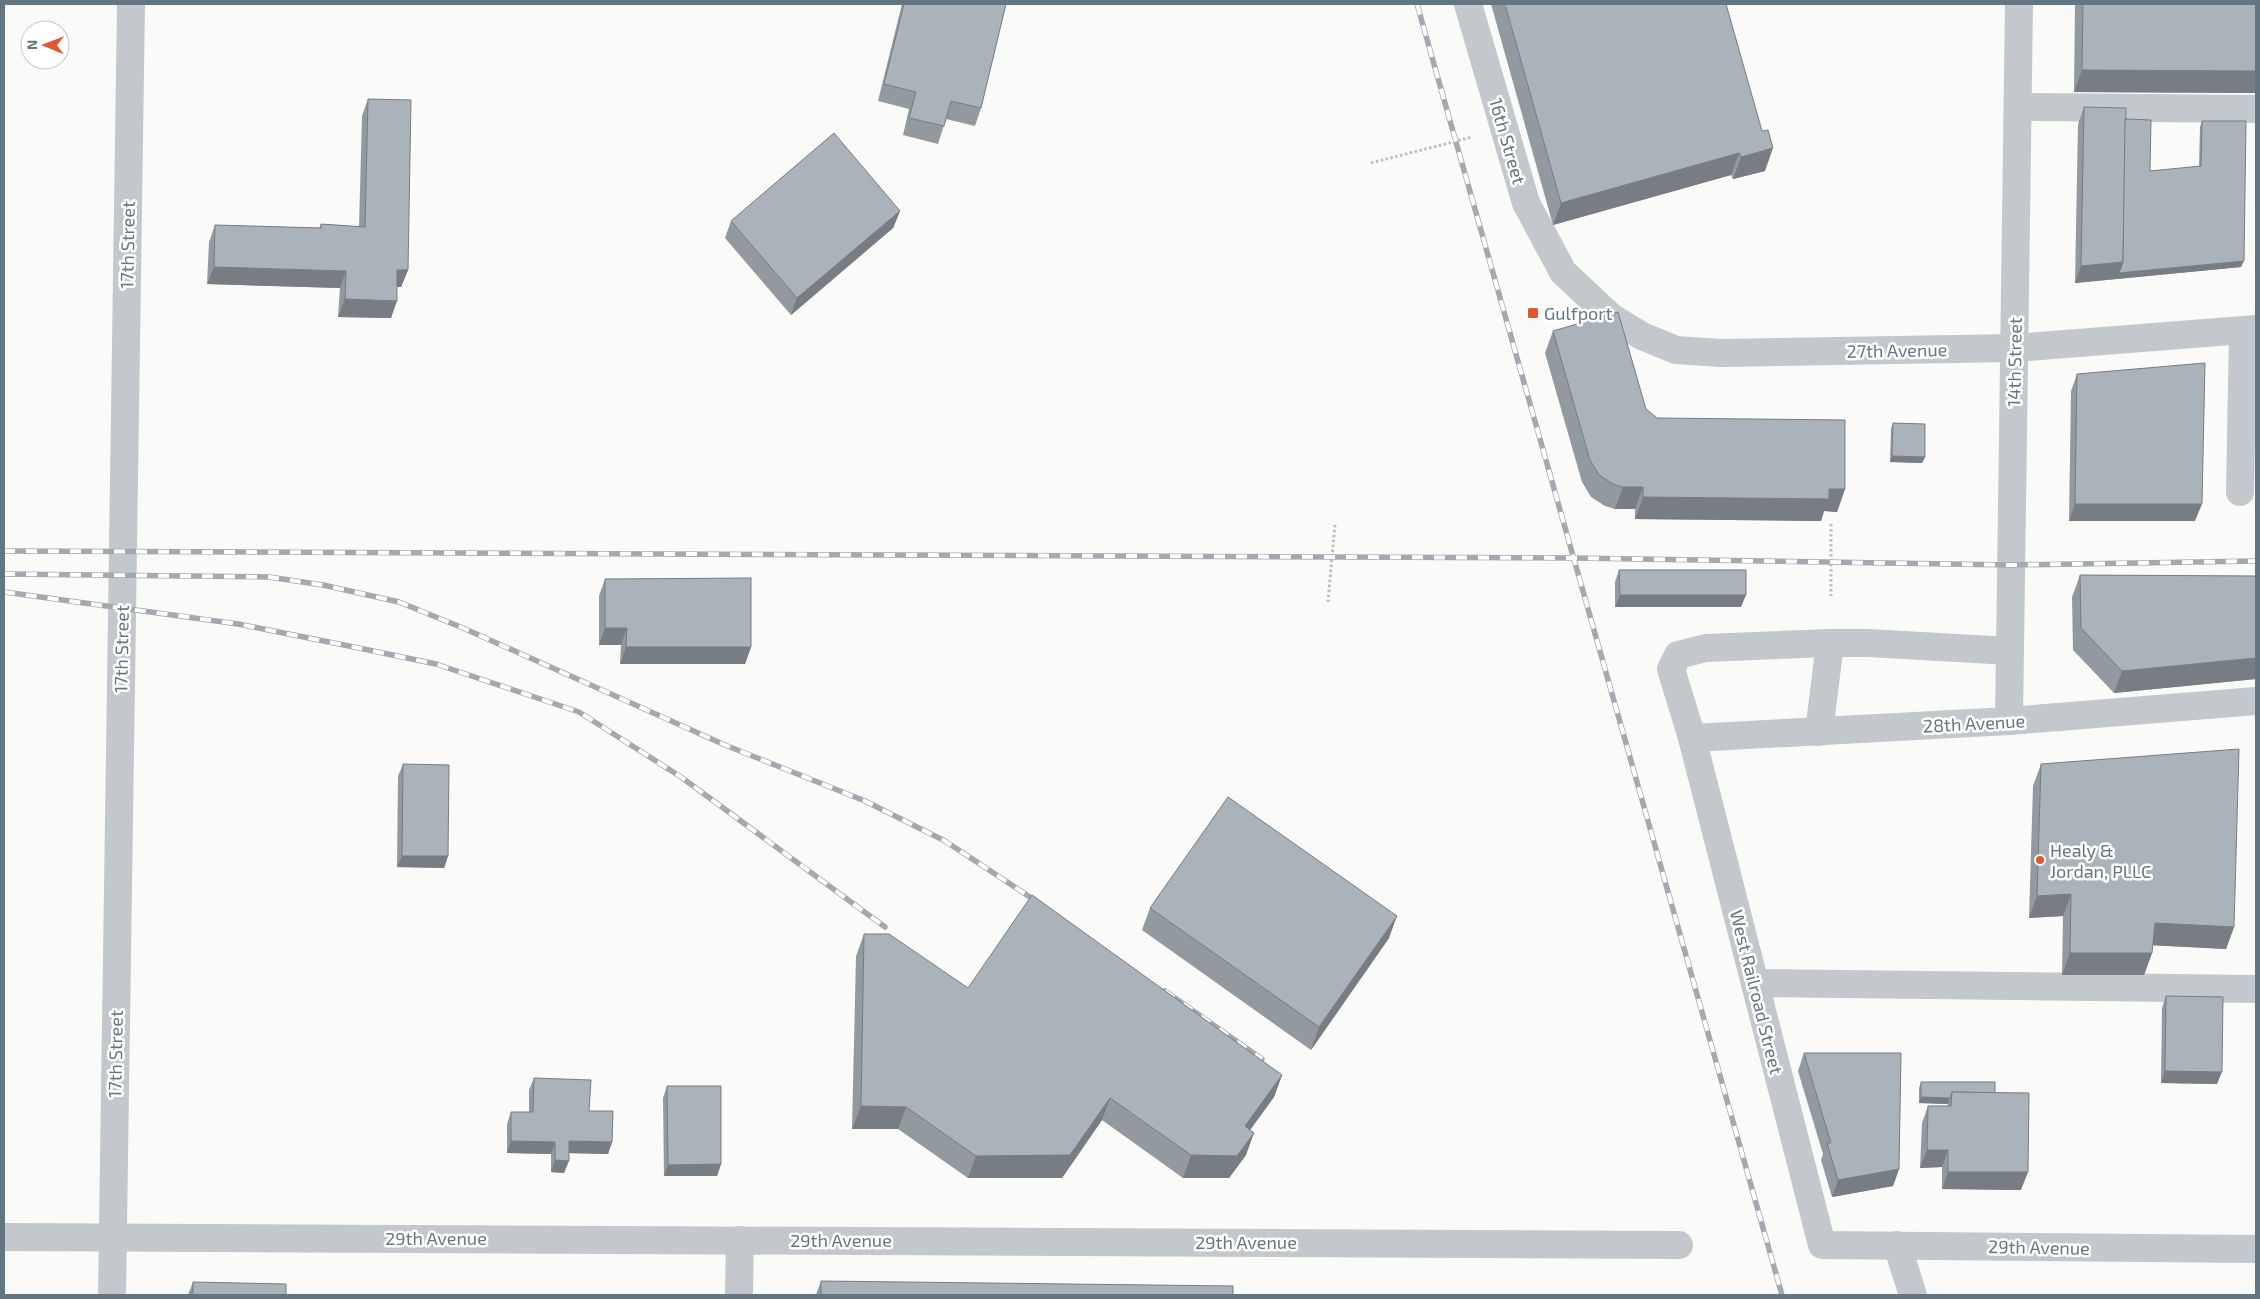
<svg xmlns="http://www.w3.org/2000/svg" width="2260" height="1299" font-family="'Exo 2',sans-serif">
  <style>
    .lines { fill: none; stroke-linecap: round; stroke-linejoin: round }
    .path { stroke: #bbbfc2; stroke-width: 3; stroke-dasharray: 2.5 2.5; stroke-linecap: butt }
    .minor { stroke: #c3c8cc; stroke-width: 28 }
    .rail-casing { stroke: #a2aab0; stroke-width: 5.5 }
    .rail { stroke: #fff; stroke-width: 4; stroke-dasharray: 11; stroke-linecap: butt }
    .wall { fill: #929a9f }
    .shaded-wall { fill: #777d82 }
    .building { fill: #aab3b9; stroke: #777d82 }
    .poi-dot { fill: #e4572e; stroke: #fff; stroke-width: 2 }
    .labels { text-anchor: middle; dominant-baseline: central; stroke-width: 5; stroke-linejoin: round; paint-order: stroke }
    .street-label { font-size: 18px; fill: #657683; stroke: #fff }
    .poi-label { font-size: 18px; fill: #657683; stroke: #fff; text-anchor: start }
  </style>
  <rect width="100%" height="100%" fill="#fafaf8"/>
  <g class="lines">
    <g class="path">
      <polyline points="1371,163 1472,137"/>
      <polyline points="1831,524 1831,596"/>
      <polyline points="1328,602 1335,524"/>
    </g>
    <g class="minor">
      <polyline points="1468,4 1526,203 1563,272 1611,317 1642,336 1676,350 1721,353 2014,348 2256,329"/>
      <polyline points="2018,107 2256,109"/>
      <polyline points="2240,492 2243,331"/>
      <polyline points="2010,651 1868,643 1830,643 1706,648 1678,655 1671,669 1692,738 1822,1245 2256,1249"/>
      <polyline points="2009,721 2019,4"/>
      <polyline points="1819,732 1830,643"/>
      <polyline points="1692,738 2009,721 2256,701"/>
      <polyline points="1755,983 2256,989"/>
      <polyline points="4,1237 1679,1245"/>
      <polyline points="1897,1245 1913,1295"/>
      <polyline points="112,1295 131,4"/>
      <polyline points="739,1295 740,1240"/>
    </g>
    <g class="rail-casing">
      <g id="rail">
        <polyline points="1417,4 1782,1295"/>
        <polyline points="4,551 1573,558 2011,565 2256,561"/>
        <polyline points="4,574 269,577 323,585 399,602 463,628 725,745 865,801 945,841 1042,905"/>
        <polyline points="4,592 238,624 349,646 436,664 579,712 681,777 885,927"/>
        <polyline points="1165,991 1262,1059"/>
      </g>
    </g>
    <use href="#rail" class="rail"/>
  </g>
  <g class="wall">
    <polygon points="902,4 1006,4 981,108 975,126 946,119 938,144 903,135 909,109 878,101"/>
    <polygon points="1491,4 1726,4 1765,171 1733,179 1731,175 1553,225"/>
    <polygon points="2075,4 2256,4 2256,93 2074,92"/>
    <polygon points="368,99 408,270 401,287 397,287 391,318 338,317 340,288 207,284 209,242 215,225 319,228 321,224 359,227 362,116"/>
    <polygon points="2084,107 2125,119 2150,171 2199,167 2200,127 2202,121 2241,267 2075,283 2078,124"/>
    <polygon points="900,211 893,228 791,315 725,238 731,221"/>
    <polygon points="1553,331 1646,409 1657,418 1845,489 1837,512 1824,511 1821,521 1635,519 1635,509 1615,509 1605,506 1591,497 1582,482 1545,353"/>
    <polygon points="2077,374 2195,521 2069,521 2071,391"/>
    <polygon points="1893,423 1925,457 1922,463 1890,462 1891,429"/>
    <polygon points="1619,570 1741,607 1615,607 1615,582"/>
    <polygon points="2080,575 2256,576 2256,679 2114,693 2073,650 2072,597"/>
    <polygon points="605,579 751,647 745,664 620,664 621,645 599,645 599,596"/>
    <polygon points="403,764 448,856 444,868 397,867 398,776"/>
    <polygon points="2041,764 2234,927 2226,949 2152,945 2152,953 2144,975 2062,975 2063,916 2029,918 2033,786"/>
    <polygon points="1150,908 1389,938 1311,1050 1142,930"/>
    <polygon points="864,934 968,988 1282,1075 1274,1097 1250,1130 1246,1155 1229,1178 1183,1178 1102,1120 1062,1178 968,1178 898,1129 852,1129 856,956"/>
    <polygon points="2166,996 2217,1084 2161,1083 2162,1008"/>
    <polygon points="1804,1053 1899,1169 1893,1186 1832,1197 1821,1160 1823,1154 1798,1071"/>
    <polygon points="534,1078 589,1111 612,1142 608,1154 569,1153 564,1173 551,1172 551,1154 507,1153 507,1124 511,1112 529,1112 529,1090"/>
    <polygon points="1921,1082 1995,1093 2021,1190 1942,1189 1942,1167 1920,1168 1922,1123 1928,1106 1947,1106 1948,1104 1919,1103 1919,1088"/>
    <polygon points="667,1086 721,1164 717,1176 664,1176 663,1098"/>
    <polygon points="821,1281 1233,1295 816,1295"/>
    <polygon points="193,1282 286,1295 188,1295"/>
  </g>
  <g class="shaded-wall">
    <polygon points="2082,70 2256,71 2256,93 2074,92"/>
    <polygon points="1773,148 1765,171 1733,179 1741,157"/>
    <polygon points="1739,153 1731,175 1553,225 1561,203"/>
    <polygon points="900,211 893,228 791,315 797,298"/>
    <polygon points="2244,261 2241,267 2075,283 2081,266 2123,262"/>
    <polygon points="214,267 346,271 340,288 207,284"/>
    <polygon points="397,270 408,270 401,287 391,287"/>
    <polygon points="345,299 397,301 391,318 338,317"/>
    <polygon points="1892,456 1925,457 1922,463 1890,462"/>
    <polygon points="1623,487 1643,487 1635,509 1615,509"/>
    <polygon points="1829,489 1845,489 1837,512 1824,511 1821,521 1635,519 1643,497"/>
    <polygon points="2075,504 2202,504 2195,521 2069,521"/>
    <polygon points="1620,595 1746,595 1741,607 1615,607"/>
    <polygon points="605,628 627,628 621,645 599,645"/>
    <polygon points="626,647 751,647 745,664 620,664"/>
    <polygon points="2256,658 2256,679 2114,693 2122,671"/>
    <polygon points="402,856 448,856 444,868 397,867"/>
    <polygon points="2071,894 2063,916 2029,918 2037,896"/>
    <polygon points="1397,916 1389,938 1311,1050 1319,1027"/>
    <polygon points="2155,923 2234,927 2226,949 2147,945"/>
    <polygon points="2070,953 2152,953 2144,975 2062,975"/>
    <polygon points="2165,1071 2222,1072 2217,1084 2161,1083"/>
    <polygon points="1282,1075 1274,1097 1237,1148 1245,1126"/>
    <polygon points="1921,1097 1950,1098 1948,1104 1919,1103"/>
    <polygon points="1110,1098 1102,1120 1062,1178 968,1178 976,1156"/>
    <polygon points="861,1106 906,1107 898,1129 852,1129"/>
    <polygon points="1254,1133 1246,1155 1229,1178 1183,1178 1191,1155"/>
    <polygon points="511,1141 555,1142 551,1154 507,1153"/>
    <polygon points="569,1141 612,1142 608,1154 565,1153"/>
    <polygon points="1927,1150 1948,1150 1942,1167 1920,1168"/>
    <polygon points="555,1160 569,1161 564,1173 551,1172"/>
    <polygon points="721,1164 717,1176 664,1176 668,1165"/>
    <polygon points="1899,1169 1893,1186 1832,1197 1838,1180"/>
    <polygon points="1948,1172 2028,1172 2021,1190 1942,1189"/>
  </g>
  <g class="building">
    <polygon points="904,4 1006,4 981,108 951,101 944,126 909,118 916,92 884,84"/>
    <polygon points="1505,4 1726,4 1762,131 1768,130 1773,148 1741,157 1739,153 1561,203"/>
    <polygon points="2083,4 2256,4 2256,71 2082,70"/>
    <polygon points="368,99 411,100 408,270 397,270 397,301 345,299 346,271 214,267 215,225 321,228 321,224 365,227"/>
    <polygon points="2084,107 2126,108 2123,262 2081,266"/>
    <polygon points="2125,119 2151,120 2150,171 2201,166 2202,121 2246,121 2244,261 2119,273 2123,262"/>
    <polygon points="834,133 900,211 797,298 731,221"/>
    <polygon points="1618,312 1646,409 1657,418 1845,420 1845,489 1829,489 1829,499 1643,497 1643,487 1623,487 1613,484 1599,475 1590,460 1553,331"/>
    <polygon points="2205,363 2202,504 2075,504 2077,374"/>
    <polygon points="1893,423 1925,424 1925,457 1892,456"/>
    <polygon points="1619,570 1746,570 1746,595 1620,595"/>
    <polygon points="2080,575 2256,576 2256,658 2122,671 2081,628"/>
    <polygon points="751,578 751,647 626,647 627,628 605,628 605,579"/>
    <polygon points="2239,749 2234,927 2155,923 2152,953 2070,953 2071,894 2037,896 2041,764"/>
    <polygon points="403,764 449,765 448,856 402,856"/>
    <polygon points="1228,797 1397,916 1319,1027 1150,908"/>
    <polygon points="1032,895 1282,1075 1245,1126 1254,1133 1237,1156 1191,1155 1110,1098 1070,1155 976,1156 906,1107 861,1106 864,934 889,934 968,988"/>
    <polygon points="2166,996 2223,997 2222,1072 2165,1071"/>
    <polygon points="1804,1053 1901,1053 1899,1169 1838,1180 1827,1143 1831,1143"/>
    <polygon points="534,1078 591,1080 589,1111 613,1111 612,1142 569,1141 569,1161 555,1160 555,1142 511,1141 511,1112 533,1112"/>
    <polygon points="1921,1082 1995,1082 1995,1093 1952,1092 1950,1098 1921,1097"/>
    <polygon points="667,1086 721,1086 721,1164 668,1165"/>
    <polygon points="1952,1092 2029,1093 2028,1172 1948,1172 1948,1150 1927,1150 1928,1106 1951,1106"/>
    <polygon points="821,1281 1233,1286 1233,1295 821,1295"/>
    <polygon points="193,1282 286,1284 286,1295 193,1295"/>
  </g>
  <g class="poi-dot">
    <rect x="1527" y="307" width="12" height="12" rx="2.5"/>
    <circle cx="2040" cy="860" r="5"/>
  </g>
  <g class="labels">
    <g class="street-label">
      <text transform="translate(1508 141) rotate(74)">16th Street</text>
      <text transform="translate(127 245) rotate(-89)">17th Street</text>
      <text transform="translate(1897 350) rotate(-1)">27th Avenue</text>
      <text transform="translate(2014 362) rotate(-89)">14th Street</text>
      <text transform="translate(121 649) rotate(-89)">17th Street</text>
      <text transform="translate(1974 723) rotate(-3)">28th Avenue</text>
      <text transform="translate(1757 992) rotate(76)">West Railroad Street</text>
      <text transform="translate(115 1054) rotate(-89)">17th Street</text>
      <text x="436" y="1238">29th Avenue</text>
      <text x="841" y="1240">29th Avenue</text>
      <text x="1246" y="1242">29th Avenue</text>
      <text transform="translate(2039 1247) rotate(1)">29th Avenue</text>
    </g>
    <g class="poi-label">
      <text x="1544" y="313">Gulfport</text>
      <text x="2050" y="850">Healy &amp;<tspan x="2050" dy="21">Jordan, PLLC</tspan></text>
    </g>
  </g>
  <rect width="2260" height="1299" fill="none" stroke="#657683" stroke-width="10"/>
  <g transform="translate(45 45) rotate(271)"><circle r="24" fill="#ffffff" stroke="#c1c8cd"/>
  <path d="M0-4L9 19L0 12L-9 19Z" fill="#e4572e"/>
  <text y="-8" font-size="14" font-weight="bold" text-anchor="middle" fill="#657683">N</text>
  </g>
</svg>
